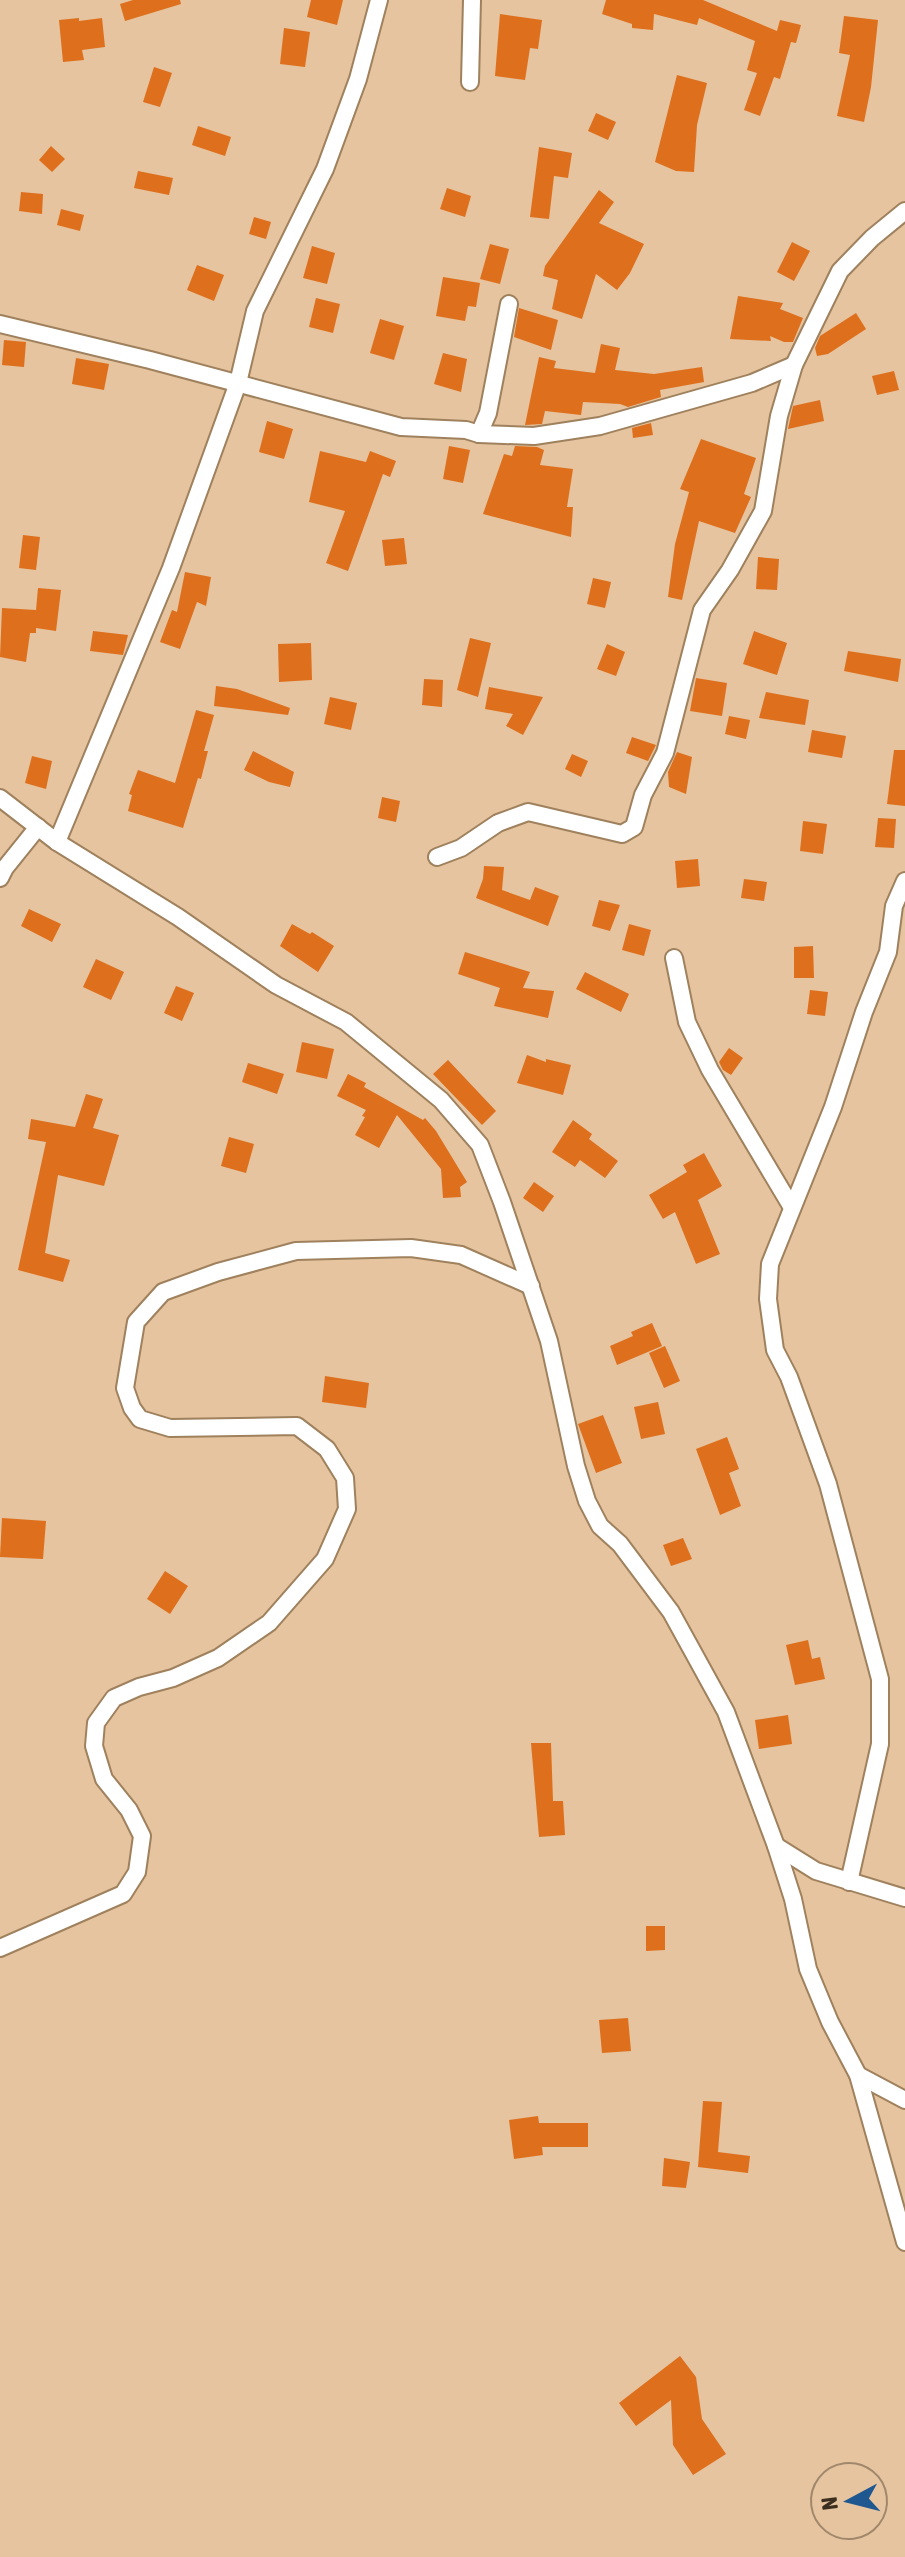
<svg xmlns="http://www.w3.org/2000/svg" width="905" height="2557" font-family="'Asap Condensed',sans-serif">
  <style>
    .building { fill: #de6f1d }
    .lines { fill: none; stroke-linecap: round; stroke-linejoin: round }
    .street-casing { stroke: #9f815d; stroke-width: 20 }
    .street { stroke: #fff; stroke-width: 16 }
  </style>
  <rect width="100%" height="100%" fill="#e5c49f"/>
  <g class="building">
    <polygon points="133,0 180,0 181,4 125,21 120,4"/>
    <polygon points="311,0 343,0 337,25 307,17"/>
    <polygon points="606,0 703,0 777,31 780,20 801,25 796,43 791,42 780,79 774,77 760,116 744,110 757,73 747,70 755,41 699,18 697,25 654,14 653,30 632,28 632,24 602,14"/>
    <polygon points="500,14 542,20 538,49 530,48 525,80 495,76"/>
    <polygon points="844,16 878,20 871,87 864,122 837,116 850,55 839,53"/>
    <polygon points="79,18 79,21 102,18 105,47 82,50 84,60 63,62 59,20"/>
    <polygon points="284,28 310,32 305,67 280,64"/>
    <polygon points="154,67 172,73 160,107 143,102"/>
    <polygon points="677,75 707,83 697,125 694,172 676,171 655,162"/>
    <polygon points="596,113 616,122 608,140 588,131"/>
    <polygon points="198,126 231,137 225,156 192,145"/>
    <polygon points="51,146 65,159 52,172 39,160"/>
    <polygon points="539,147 572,153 568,178 554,176 549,219 530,217"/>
    <polygon points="138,171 173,178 169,195 134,188"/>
    <polygon points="447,188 471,196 465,217 440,209"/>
    <polygon points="599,190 614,202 599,223 644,244 630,273 617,290 596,274 582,319 552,309 558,280 543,276 545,266"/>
    <polygon points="21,192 43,194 42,214 19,211"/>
    <polygon points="61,209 84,215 80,231 57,225"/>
    <polygon points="254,217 271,222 266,239 249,234"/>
    <polygon points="792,242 810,251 794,281 777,272"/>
    <polygon points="490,244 509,249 500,284 480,279"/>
    <polygon points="312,246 335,253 327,284 303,278"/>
    <polygon points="197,265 224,275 214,301 187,290"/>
    <polygon points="443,277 480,283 476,307 468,306 465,321 436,316"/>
    <polygon points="738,296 783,303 780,309 803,318 793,342 784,342 770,336 771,341 730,339"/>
    <polygon points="316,298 340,304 333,333 309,327"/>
    <polygon points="519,308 558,320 551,350 514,337"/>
    <polygon points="856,313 866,329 828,354 817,356 815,348 820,336"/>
    <polygon points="380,319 404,326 394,360 370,353"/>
    <polygon points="4,340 26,342 24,367 2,365"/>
    <polygon points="601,344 620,348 615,370 654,374 702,367 704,382 660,390 661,397 628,407 620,404 583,402 581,415 545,411 542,424 525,425 539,357 556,361 554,368 595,373"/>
    <polygon points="443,353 467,359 461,392 434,384"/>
    <polygon points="76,358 109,364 104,390 72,384"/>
    <polygon points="894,371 899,390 877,395 872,376"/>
    <polygon points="820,400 824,421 788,429 793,406"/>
    <polygon points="267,421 293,429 284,459 259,452"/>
    <polygon points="651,423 653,435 633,438 632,428"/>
    <polygon points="701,439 756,458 744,494 751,497 735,533 699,521 682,600 668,597 675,544 689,492 680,489"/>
    <polygon points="449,446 470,450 463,483 443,479"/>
    <polygon points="515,446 537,447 544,450 540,465 573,469 567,507 573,507 571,537 483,514 504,454 512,456"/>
    <polygon points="320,451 366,462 370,451 396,461 390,477 383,474 348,571 326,563 345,511 309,502"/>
    <polygon points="23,535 40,537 36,570 19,568"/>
    <polygon points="404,538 407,564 385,566 382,540"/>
    <polygon points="758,557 779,559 777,590 756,589"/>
    <polygon points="185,572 211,577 206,606 197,602 180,649 160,642 172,610 177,612"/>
    <polygon points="593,578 611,582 605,608 587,604"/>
    <polygon points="38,588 61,590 56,631 36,628 36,633 30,633 26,662 0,657 2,608 36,610"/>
    <polygon points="93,631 128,635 123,655 90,651"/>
    <polygon points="754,631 787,643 777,675 743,664"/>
    <polygon points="470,638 491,643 478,697 457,690"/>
    <polygon points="311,643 312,680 279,682 278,644"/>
    <polygon points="607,644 625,652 616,676 597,669"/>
    <polygon points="848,651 901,659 898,682 844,671"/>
    <polygon points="696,678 727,683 722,716 690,711"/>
    <polygon points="424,679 443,680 442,707 422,705"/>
    <polygon points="216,686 237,689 290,708 288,715 214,706"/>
    <polygon points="489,687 543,697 523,735 506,726 513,714 485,709"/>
    <polygon points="766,692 809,700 805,725 759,718"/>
    <polygon points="330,697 357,703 351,730 324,724"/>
    <polygon points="196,710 214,715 204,751 208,751 201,779 198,778 183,828 128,811 132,795 129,794 138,770 175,783"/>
    <polygon points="729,716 750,720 746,739 725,734"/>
    <polygon points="812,730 846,736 842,758 808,752"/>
    <polygon points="632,737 656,745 648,761 626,753"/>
    <polygon points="894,750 905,750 905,806 887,804"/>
    <polygon points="253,751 294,772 290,787 269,782 244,770"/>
    <polygon points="677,752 692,757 686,794 669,787 668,772"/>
    <polygon points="572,754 588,761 581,777 565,769"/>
    <polygon points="32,756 52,761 46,789 25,783"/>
    <polygon points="382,797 400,801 396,822 378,818"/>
    <polygon points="878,818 896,819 894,848 875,847"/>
    <polygon points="803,821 827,824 823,854 800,851"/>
    <polygon points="698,859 700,886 677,888 675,861"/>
    <polygon points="484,866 504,867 502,890 530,900 535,887 559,896 548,926 476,898 483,879"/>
    <polygon points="744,879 767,882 764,901 741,898"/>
    <polygon points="599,900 620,905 610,931 592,926"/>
    <polygon points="29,909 61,924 52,942 21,926"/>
    <polygon points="292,924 310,934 312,932 334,946 318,972 280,946"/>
    <polygon points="629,924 651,930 644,956 622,950"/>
    <polygon points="813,946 814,978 794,978 794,947"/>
    <polygon points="465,952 530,972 523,988 554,991 548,1018 494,1006 500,988 458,974"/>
    <polygon points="96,959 124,972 111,1000 83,987"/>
    <polygon points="585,972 629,994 621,1012 576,989"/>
    <polygon points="176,986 194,993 182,1021 164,1013"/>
    <polygon points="810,990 828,992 825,1016 807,1014"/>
    <polygon points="302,1042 334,1049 327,1079 296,1072"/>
    <polygon points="729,1048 743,1058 731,1075 723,1070 719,1062"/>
    <polygon points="527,1055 546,1062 546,1059 571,1065 563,1095 517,1083"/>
    <polygon points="448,1060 496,1111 482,1125 433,1074"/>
    <polygon points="248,1063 284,1074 277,1094 242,1082"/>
    <polygon points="348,1074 366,1083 364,1087 423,1120 425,1118 436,1131 467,1182 460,1187 461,1197 443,1198 441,1169 397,1115 379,1148 355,1135 365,1117 362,1116 366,1110 337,1096"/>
    <polygon points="86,1094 103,1099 93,1128 119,1135 104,1186 58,1175 45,1253 70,1260 63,1282 18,1270 46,1142 28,1139 31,1119 75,1127"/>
    <polygon points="573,1120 592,1134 589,1139 618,1161 605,1178 580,1160 575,1167 552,1152"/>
    <polygon points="229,1137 254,1144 246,1173 221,1166"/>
    <polygon points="704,1153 722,1186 698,1200 720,1254 696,1264 675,1212 663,1219 649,1195 687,1172 683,1165"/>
    <polygon points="534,1182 554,1196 543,1212 523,1198"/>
    <polygon points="652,1323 662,1346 617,1365 610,1346 633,1336 631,1332"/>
    <polygon points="665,1346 680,1381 664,1388 649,1353"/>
    <polygon points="325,1376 369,1383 366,1408 322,1402"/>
    <polygon points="658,1402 665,1434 641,1439 634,1407"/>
    <polygon points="603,1415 622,1463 596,1473 578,1424"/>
    <polygon points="727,1437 739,1469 729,1473 741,1506 720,1515 696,1449"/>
    <polygon points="2,1518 46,1521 43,1559 0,1557"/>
    <polygon points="683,1538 692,1559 671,1566 663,1545"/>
    <polygon points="165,1571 188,1586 170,1614 147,1599"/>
    <polygon points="808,1640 812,1659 820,1657 825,1679 795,1685 786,1645"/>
    <polygon points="788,1715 792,1744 759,1749 755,1720"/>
    <polygon points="531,1743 551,1743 553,1801 563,1801 565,1835 539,1837"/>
    <polygon points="646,1926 665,1926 665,1950 646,1951"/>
    <polygon points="628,2018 631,2051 602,2053 599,2020"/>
    <polygon points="703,2101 722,2102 718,2152 750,2156 748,2173 698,2167"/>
    <polygon points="538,2116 539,2123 588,2123 588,2147 542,2147 543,2155 514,2159 509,2120"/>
    <polygon points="664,2158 690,2162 686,2188 662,2186"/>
    <polygon points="680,2356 696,2377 702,2419 726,2454 693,2475 673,2445 671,2400 636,2426 619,2403"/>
  </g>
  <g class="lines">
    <g class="street-casing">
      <g id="street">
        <polyline points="470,82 472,0"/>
        <polyline points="0,324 150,360 401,427 466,430 479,434 534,436 600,426 752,383 794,365"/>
        <polyline points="479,434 488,413 509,304"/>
        <polyline points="0,798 57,842 178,917 276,985 346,1022 441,1100 480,1145 502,1202 549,1341 576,1466 587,1501 600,1526 620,1544 671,1612 726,1712 776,1846 793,1899 808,1969 830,2022 858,2075 905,2242"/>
        <polyline points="57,842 171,568 238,383 255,311 325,169 358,79 379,0"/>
        <polyline points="437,857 461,848 498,823 528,812 622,834 634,827 643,795 665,753 702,610 730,570 763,511 779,416 794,365 840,271 872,238 905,211"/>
        <polyline points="0,878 5,868 38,827"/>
        <polyline points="674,958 687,1022 710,1070 791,1206"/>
        <polyline points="776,1846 816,1871 905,1898"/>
        <polyline points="849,1882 880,1744 880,1679 828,1484 789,1377 775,1350 768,1299 770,1264 833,1107 864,1012 888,952 894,906 905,881"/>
        <polyline points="0,1948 123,1894 137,1872 142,1836 129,1810 104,1779 94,1746 96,1723 114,1698 139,1687 173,1678 218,1658 269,1623 325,1559 347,1509 345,1478 327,1449 297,1426 170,1428 140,1419 132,1408 125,1388 136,1322 163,1292 218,1272 296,1251 411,1248 461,1255 531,1286"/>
        <polyline points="858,2075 905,2100"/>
      </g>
    </g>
    <use href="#street" class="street"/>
  </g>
  <g transform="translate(849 2501) rotate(263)"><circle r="38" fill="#e5c49f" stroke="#a1886c" stroke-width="2"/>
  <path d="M0-6L14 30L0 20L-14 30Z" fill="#1f5890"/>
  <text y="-12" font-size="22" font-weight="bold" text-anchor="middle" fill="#3c2f20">N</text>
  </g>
</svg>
